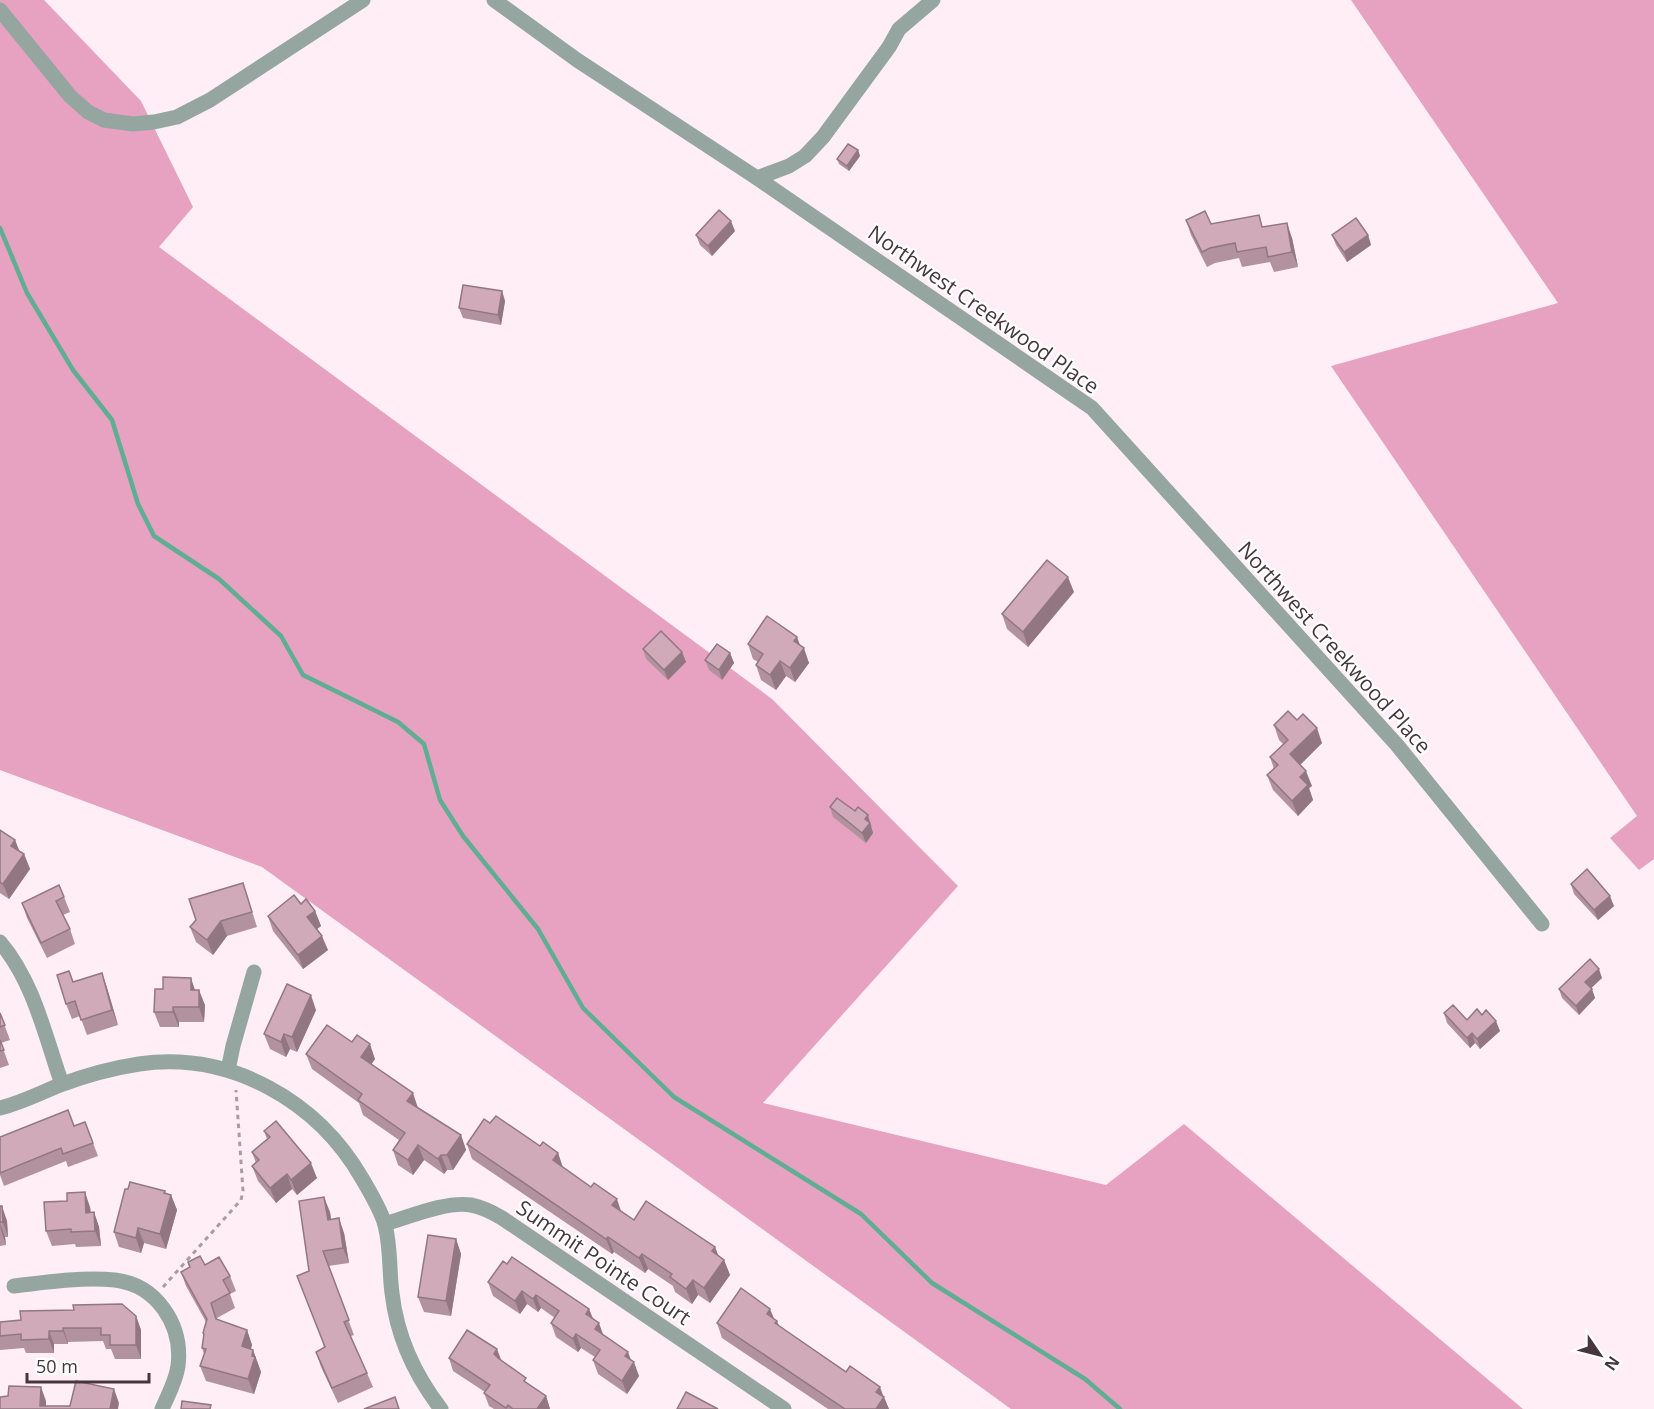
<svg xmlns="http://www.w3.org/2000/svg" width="1654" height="1409" font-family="'Open Sans',sans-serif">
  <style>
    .forest { fill: #e6a2c0 }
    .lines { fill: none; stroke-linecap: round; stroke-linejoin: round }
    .stream { stroke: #5fae94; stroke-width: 4.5 }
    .path { stroke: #ac9ba2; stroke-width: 3; stroke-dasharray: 4.5 4.5; stroke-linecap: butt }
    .minor { stroke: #94a69f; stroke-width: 15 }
    .wall { fill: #b3929f }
    .shaded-wall { fill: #927782 }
    .building { fill: #d0aab9; stroke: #927782; stroke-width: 1.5 }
    .labels { text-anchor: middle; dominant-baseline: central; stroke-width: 4.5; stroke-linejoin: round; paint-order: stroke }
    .street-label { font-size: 21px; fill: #46363d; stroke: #fff }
  </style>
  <rect width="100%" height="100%" fill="#ffeef5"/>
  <g class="forest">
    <polygon points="0,0 44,0 141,101 193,207 159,247 772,699 958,886 763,1103 1106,1185 1184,1124 1523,1409 1011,1409 262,867 0,770"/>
    <polygon points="1351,0 1654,0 1654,859 1639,870 1610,838 1637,816 1331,366 1558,303"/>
  </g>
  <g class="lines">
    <polyline class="stream" points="0,228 27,293 73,370 112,420 138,504 154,536 219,579 281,636 303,675 398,722 424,744 440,800 463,836 538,929 583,1008 674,1097 861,1214 932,1283 1085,1379 1120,1409"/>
    <polyline class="path" points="163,1287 241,1200 243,1191 236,1090"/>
    <g class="minor">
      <polyline points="494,0 577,60 757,178 1092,408 1397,745 1542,924"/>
      <polyline points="0,10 70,96 88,112 104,120 133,124 154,122 177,117 210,100 363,0"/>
      <polyline points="757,178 789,166 805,156 823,137 889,47 899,29 933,0"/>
      <path d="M 0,942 C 34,982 45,1036 62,1084"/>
      <polyline points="228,1070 233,1046 254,972"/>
      <path d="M 0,1108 C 21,1103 40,1093 60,1085 C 84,1076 113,1068 139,1064 C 231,1051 318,1101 363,1180 C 371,1194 381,1210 385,1225 C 391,1248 389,1271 392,1293 C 397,1337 414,1374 441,1409"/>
      <path d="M 385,1224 C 409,1217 446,1201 471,1205 C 482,1207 492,1212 502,1218 L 784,1409"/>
      <path d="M 14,1286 C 47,1282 81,1277 115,1280 C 157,1285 183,1325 178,1366 C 176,1381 168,1395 162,1409"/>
    </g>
  </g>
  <g class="wall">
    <polygon points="858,150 860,156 849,171 839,164 837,159"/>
    <polygon points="1186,220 1211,224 1264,227 1292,238 1298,267 1274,272 1270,262 1242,267 1239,258 1215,263 1207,267 1191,235"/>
    <polygon points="735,231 712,256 700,245 696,235"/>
    <polygon points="1332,235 1368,235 1371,245 1347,262 1336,245"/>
    <polygon points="502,291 505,301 501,325 463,318 459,308"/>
    <polygon points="1074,592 1028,647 1007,629 1002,614"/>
    <polygon points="748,644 800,645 809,663 795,682 786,676 776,690 761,680 756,665 758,662 753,659"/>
    <polygon points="643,649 682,652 686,662 668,680 646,659"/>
    <polygon points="730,653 734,663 722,680 709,670 705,660"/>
    <polygon points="1297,720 1322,743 1300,765 1312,786 1309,788 1313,800 1298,816 1273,790 1267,775 1274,769 1270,757 1283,744 1279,740 1274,725"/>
    <polygon points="830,807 872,825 871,826 873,833 866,843 833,817"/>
    <polygon points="0,830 15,840 19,851 24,854 30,869 9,899 0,893"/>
    <polygon points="243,883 257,927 227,936 213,955 196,942 190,927"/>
    <polygon points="1571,884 1614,906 1598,920 1574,894"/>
    <polygon points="64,897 70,912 63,915 70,929 75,944 47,958 27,918 22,903"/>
    <polygon points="301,904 315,911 321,926 317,929 328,950 303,969 273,931 268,916"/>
    <polygon points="102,973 107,988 118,1025 87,1035 80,1016 72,1019 66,1004 73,982"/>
    <polygon points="1602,978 1591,988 1595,998 1579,1015 1562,998 1559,989"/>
    <polygon points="195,990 205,1005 204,1022 179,1022 179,1027 160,1027 154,1012"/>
    <polygon points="316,1010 297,1052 290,1049 286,1057 270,1049 264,1034"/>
    <polygon points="0,1013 10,1040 1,1043 9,1065 0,1068"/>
    <polygon points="1444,1013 1467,1020 1482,1015 1500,1031 1480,1049 1475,1043 1470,1048 1447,1023"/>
    <polygon points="306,1054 375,1059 371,1064 418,1108 461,1135 466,1150 453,1170 447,1170 444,1174 424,1160 413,1175 398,1165 393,1150 399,1140 363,1115 359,1103 312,1069"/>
    <polygon points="85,1122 98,1156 68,1167 66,1161 4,1186 0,1175 0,1137 74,1126"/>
    <polygon points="490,1123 540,1146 558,1153 563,1168 634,1220 715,1247 718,1256 724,1260 730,1275 710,1303 698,1295 692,1304 675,1292 673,1286 648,1269 645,1273 614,1252 612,1254 472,1159 467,1144"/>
    <polygon points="264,1131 317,1178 297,1195 292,1189 276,1203 258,1181 252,1166 256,1163 252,1152 267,1139"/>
    <polygon points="165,1193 171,1195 177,1210 166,1249 144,1243 141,1253 119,1247 114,1232"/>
    <polygon points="0,1206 7,1221 8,1237 5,1237 6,1245 0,1246"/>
    <polygon points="90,1207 91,1213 94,1212 99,1227 101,1246 76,1247 75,1244 52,1246 46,1231"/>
    <polygon points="330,1212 331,1219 344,1233 349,1263 328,1266 354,1335 351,1336 367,1373 373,1387 338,1403 321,1367 316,1352 324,1348 309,1271"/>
    <polygon points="456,1239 461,1254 451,1316 424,1312 418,1297"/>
    <polygon points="188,1262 205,1265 230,1276 236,1291 230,1294 235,1308 217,1318 217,1320 247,1330 252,1345 251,1349 253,1350 261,1372 254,1394 206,1381 200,1366 204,1354 202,1348 204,1337 203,1333 206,1322 186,1286 181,1272 189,1267"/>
    <polygon points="507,1264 589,1309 593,1318 603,1335 631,1360 639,1376 627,1394 598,1374 593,1360 595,1357 581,1348 578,1352 556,1337 551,1323 555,1318 541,1308 538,1312 527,1304 520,1314 493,1296 488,1282"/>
    <polygon points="136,1316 141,1330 141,1359 115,1359 111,1349 106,1349 103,1341 68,1342 68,1344 54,1344 54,1353 26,1353 24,1348 0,1350 0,1322"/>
    <polygon points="774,1319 779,1326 883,1396 889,1409 828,1409 722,1338 717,1323"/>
    <polygon points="449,1358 501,1361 528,1384 546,1396 550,1409 494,1409 489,1406 484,1393 485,1392 453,1371"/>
  </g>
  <g class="shaded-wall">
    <polygon points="858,150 860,156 849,171 847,166"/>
    <polygon points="731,221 735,231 712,256 708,246"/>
    <polygon points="1287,223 1292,238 1298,267 1292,252"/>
    <polygon points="1368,235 1371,245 1347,262 1344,252"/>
    <polygon points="502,291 505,301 501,325 498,315"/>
    <polygon points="1068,577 1074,592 1028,647 1023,632"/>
    <polygon points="797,637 802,650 804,648 809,663 795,682 790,668 794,641"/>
    <polygon points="682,652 686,662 668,680 664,670"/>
    <polygon points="730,653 734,663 722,680 719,670"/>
    <polygon points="780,661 786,676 776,690 770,675"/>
    <polygon points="1317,728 1322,743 1296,769 1290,754"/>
    <polygon points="1306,771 1312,786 1309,788 1313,800 1298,816 1292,801 1300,777"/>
    <polygon points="868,815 873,833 866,843 862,833 865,819"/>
    <polygon points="15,840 21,855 11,846"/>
    <polygon points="24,854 30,869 9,899 3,884"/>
    <polygon points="1610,896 1614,906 1598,920 1594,910"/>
    <polygon points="315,911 321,926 313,932 307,917"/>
    <polygon points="221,921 227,936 213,955 207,940"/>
    <polygon points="322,936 328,950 303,969 298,955"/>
    <polygon points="1599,969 1602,978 1588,991 1585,982"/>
    <polygon points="102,973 107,988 118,1025 112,1010"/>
    <polygon points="191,978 196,993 191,990"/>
    <polygon points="1592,989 1595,998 1579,1015 1576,1006"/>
    <polygon points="199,990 205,1005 204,1022 199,1007"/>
    <polygon points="311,995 316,1010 297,1052 292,1037"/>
    <polygon points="173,1007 179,1022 179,1027 173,1012"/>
    <polygon points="1496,1021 1500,1031 1480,1049 1477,1039"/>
    <polygon points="1472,1033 1475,1043 1470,1048 1467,1038"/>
    <polygon points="284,1034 290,1049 286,1057 281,1042"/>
    <polygon points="370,1044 375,1059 366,1072 361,1057"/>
    <polygon points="413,1093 418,1108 407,1101"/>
    <polygon points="461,1135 466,1150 453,1170 447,1155"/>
    <polygon points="418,1145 424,1160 413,1175 408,1160"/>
    <polygon points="558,1153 563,1168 553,1160"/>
    <polygon points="441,1155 447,1170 444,1174 438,1159"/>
    <polygon points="311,1163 317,1178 297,1195 291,1180"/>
    <polygon points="287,1174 292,1189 276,1203 270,1188"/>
    <polygon points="165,1191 169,1203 171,1195 177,1210 166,1249 160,1234"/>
    <polygon points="85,1192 90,1207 92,1228 86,1213"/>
    <polygon points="324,1197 330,1212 333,1234 328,1220"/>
    <polygon points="617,1199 622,1214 612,1205"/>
    <polygon points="2,1206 7,1221 8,1237 3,1222"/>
    <polygon points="94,1212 99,1227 101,1246 95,1231"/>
    <polygon points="339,1218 344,1233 349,1263 343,1248"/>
    <polygon points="0,1223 5,1237 6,1245 1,1230"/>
    <polygon points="138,1228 144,1243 141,1253 136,1238"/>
    <polygon points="608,1237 614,1252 612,1254 606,1239"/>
    <polygon points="456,1239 461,1254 451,1316 446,1301"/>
    <polygon points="715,1247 721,1262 712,1251"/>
    <polygon points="642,1254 648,1269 645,1273 639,1258"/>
    <polygon points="724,1260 730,1275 710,1303 704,1288"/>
    <polygon points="693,1280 698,1295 692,1304 686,1289"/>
    <polygon points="522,1291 527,1304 520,1314 515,1301"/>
    <polygon points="536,1295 541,1308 538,1312 533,1299"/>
    <polygon points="589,1309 594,1323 586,1314"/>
    <polygon points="770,1309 776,1323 777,1321 783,1336 767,1314"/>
    <polygon points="136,1316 141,1330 141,1359 136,1345"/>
    <polygon points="599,1323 604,1337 595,1329"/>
    <polygon points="63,1328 68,1342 68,1344 63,1331"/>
    <polygon points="247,1330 252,1345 247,1361 242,1346"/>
    <polygon points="49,1331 54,1344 54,1353 49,1339"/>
    <polygon points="576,1334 581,1348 578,1352 573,1339"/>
    <polygon points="497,1349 502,1362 494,1354"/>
    <polygon points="253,1350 261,1372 254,1394 248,1379"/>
    <polygon points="628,1352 633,1365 634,1362 639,1376 627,1394 622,1381 625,1356"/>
    <polygon points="41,1387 46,1401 46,1409 40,1406"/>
    <polygon points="880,1387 884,1398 884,1397 889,1409 876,1409 876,1392"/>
    <polygon points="114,1389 119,1403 118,1409 110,1409"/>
    <polygon points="546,1396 550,1409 537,1409"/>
  </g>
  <g class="building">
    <polygon points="848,144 858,150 847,166 837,159"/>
    <polygon points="719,210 731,221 708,246 696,235"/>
    <polygon points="1205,211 1211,224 1259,215 1262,227 1287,223 1292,252 1268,257 1266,247 1237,252 1235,243 1210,248 1202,252 1186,220"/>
    <polygon points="1356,218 1368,235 1344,252 1332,235"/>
    <polygon points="463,285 502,291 498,315 459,308"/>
    <polygon points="1047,560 1068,577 1023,632 1002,614"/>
    <polygon points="767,616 797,637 794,641 804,648 790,668 780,661 770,675 756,665 763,654 748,644"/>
    <polygon points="661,631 682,652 664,670 643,649"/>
    <polygon points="717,644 730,653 719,670 705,660"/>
    <polygon points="1288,711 1297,720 1303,714 1317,728 1290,754 1306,771 1300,777 1308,785 1292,801 1267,775 1278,765 1270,757 1288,740 1274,725"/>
    <polygon points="837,798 855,811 858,807 868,815 865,819 870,823 862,833 830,807"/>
    <polygon points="0,830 15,840 11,846 24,854 3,884 0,882"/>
    <polygon points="1587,869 1610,896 1594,910 1571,884"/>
    <polygon points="243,883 252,912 221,921 207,940 190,927 196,920 189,899"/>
    <polygon points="59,885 64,897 56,901 70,929 41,943 22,903"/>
    <polygon points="294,895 301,904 306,899 315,911 307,917 322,936 298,955 268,916"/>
    <polygon points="1590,959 1599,969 1585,982 1592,989 1576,1006 1559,989"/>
    <polygon points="69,971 73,982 102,973 112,1010 81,1020 75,1001 66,1004 57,975"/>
    <polygon points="163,977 191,978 191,990 199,990 199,1007 173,1007 173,1012 154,1012 155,989 163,989"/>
    <polygon points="287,984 311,995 292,1037 284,1034 281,1042 264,1034"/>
    <polygon points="1453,1005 1467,1020 1477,1009 1482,1015 1486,1010 1496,1021 1477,1039 1472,1033 1467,1038 1444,1013"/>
    <polygon points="0,1013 5,1025 0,1027"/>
    <polygon points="327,1025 352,1042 357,1035 370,1044 361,1057 413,1093 407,1101 461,1135 447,1155 441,1155 438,1159 418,1145 408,1160 393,1150 405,1133 358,1100 362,1094 306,1054"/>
    <polygon points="0,1040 4,1050 0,1051"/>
    <polygon points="68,1110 74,1126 85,1122 93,1143 63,1154 61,1148 0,1173 0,1137"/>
    <polygon points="496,1116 540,1146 543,1142 558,1153 553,1160 591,1187 594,1183 617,1199 612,1205 634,1220 646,1201 715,1247 712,1251 724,1260 704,1288 693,1280 686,1289 670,1277 672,1274 642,1254 639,1258 608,1237 606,1239 467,1144 484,1119 490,1123"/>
    <polygon points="276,1121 311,1163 291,1180 287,1174 270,1188 252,1166 259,1160 252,1152 270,1137 264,1131"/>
    <polygon points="130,1182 165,1191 164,1193 171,1195 160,1234 138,1228 136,1238 114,1232 125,1189 128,1189"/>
    <polygon points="85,1192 86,1213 94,1212 95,1231 71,1232 71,1229 46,1231 44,1202 67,1201 67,1193"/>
    <polygon points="324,1197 328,1220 339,1218 343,1248 323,1251 349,1320 344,1322 367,1373 332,1388 316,1352 325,1347 297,1276 309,1271 299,1201"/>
    <polygon points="0,1206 2,1206 3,1222 0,1222"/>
    <polygon points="428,1235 456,1239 446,1301 418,1297"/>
    <polygon points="200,1256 205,1265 219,1257 230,1276 223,1280 230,1293 211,1303 216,1319 247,1330 242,1346 253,1350 252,1356 255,1357 248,1379 200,1366 206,1349 202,1348 204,1334 203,1333 207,1319 181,1272 190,1267 188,1262"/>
    <polygon points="512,1257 589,1309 586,1314 599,1323 595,1329 628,1352 625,1356 634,1362 622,1381 593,1360 600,1350 576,1334 573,1339 551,1323 559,1311 536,1295 533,1299 522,1291 515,1301 488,1282 503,1261 507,1264"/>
    <polygon points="741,1288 770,1309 767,1314 777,1321 775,1323 846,1372 850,1366 880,1387 876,1392 884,1397 876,1409 845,1409 717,1323"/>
    <polygon points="122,1304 136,1316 136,1345 110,1345 110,1335 101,1335 101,1328 63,1328 63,1331 49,1331 49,1339 21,1340 21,1334 0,1336 0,1322 21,1320 20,1311 74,1310 73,1305"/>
    <polygon points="467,1330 497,1349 494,1354 498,1358 526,1378 524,1381 546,1396 537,1409 513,1409 508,1405 506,1408 484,1393 490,1385 449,1358"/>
    <polygon points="76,1381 114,1389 110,1409 0,1409 0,1397 8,1396 9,1386 41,1387 40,1406 70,1406"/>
    <polygon points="686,1392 718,1409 677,1409"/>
    <polygon points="395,1397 399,1409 364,1409"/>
    <polygon points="182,1401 211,1405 210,1409 181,1409"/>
  </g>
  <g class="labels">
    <g class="street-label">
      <text transform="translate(984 309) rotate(35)">Northwest Creekwood Place</text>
      <text transform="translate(1335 647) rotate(48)">Northwest Creekwood Place</text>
      <text transform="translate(604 1262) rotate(34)">Summit Pointe Court</text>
    </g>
  </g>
  <g transform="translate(1600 1355) rotate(125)" stroke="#ffffff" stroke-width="4.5" paint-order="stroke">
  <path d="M0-4.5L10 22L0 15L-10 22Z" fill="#46363d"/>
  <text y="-9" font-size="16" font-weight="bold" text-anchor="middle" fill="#46363d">N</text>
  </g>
  <path d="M27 1373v9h122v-9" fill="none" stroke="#46363d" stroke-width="3"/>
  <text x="36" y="1373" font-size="18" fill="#46363d" stroke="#ffffff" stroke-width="4.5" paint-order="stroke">50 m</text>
</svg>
